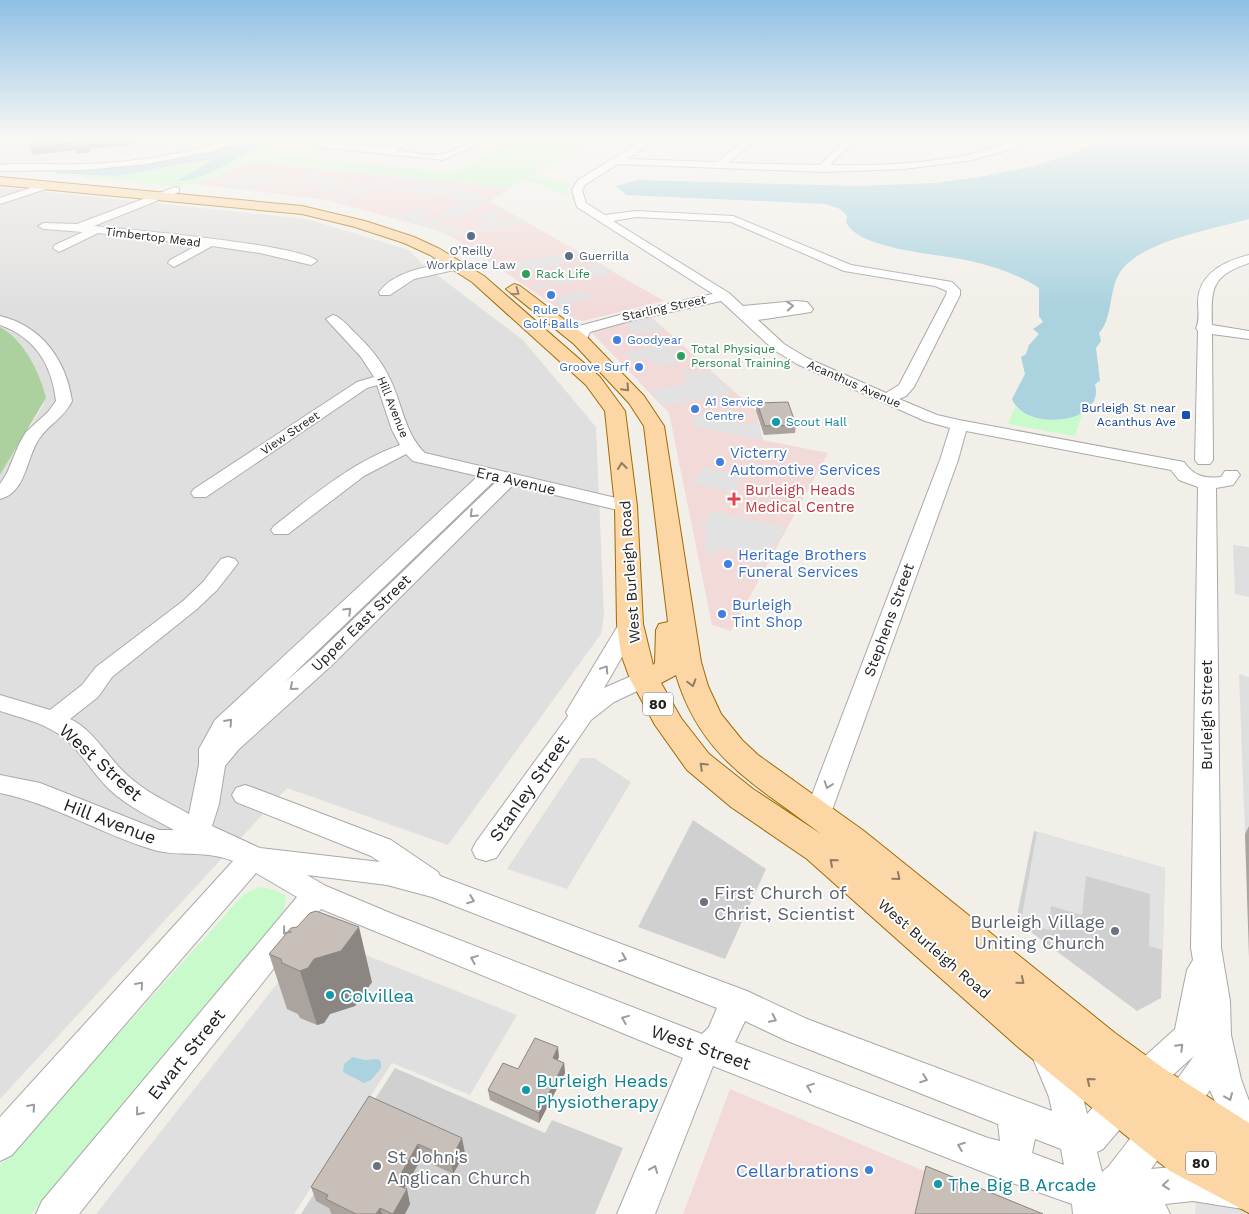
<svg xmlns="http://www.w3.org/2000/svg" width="1249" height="1214" font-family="'Work Sans',sans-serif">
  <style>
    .residential { fill: #e0dfdf }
    .commercial { fill: #f2dad9 }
    .religious { fill: #d0d0d0 }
    .forest { fill: #add19e }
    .park { fill: #c8facc }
    .parking { fill: #e2e2e2 }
    .water { fill: #aad3df }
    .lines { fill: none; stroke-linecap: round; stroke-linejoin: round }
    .minor-casing { stroke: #a9a9a9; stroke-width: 2 }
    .major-casing { stroke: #a06b00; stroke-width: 2 }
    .minor { fill: #fff; fill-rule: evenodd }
    .major { fill: #fcd6a4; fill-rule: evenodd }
    .wall { fill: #aba49e }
    .shaded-wall { fill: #8b8681 }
    .building { fill: #c7bfb8; stroke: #8b8681 }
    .oneway { stroke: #8f7c63 }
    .oneway2 { stroke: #9c9c9c }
    .service-dot { fill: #5c6f8a; stroke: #fff; stroke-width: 2 }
    .leisure-dot { fill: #2e9e5b; stroke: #fff; stroke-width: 2 }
    .shop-dot { fill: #3f7fe0; stroke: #fff; stroke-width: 2 }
    .transit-dot { fill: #1a4fb4; stroke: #fff; stroke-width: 2 }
    .culture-dot { fill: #0f9aa8; stroke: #fff; stroke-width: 2 }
    .health-dot { fill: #e0444e; stroke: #fff; stroke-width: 2 }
    .worship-dot { fill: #6b7280; stroke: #fff; stroke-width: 2 }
    .labels { text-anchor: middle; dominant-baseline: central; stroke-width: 4; stroke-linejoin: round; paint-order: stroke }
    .far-street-label { font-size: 12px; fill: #222; stroke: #fff }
    .far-service-label { font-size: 12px; fill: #4e5e75; stroke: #fff }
    .far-leisure-label { font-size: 12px; fill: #27864d; stroke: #fff; text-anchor: start }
    .far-shop-label { font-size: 12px; fill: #366cbe; stroke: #fff; text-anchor: start }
    .far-transit-label { font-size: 12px; fill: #164399; stroke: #fff; text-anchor: end }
    .far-culture-label { font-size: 12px; fill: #0d838f; stroke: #fff; text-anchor: start }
    .shield { fill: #fff; stroke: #646464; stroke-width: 1 }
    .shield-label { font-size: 14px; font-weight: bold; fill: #222 }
    .shop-label { font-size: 15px; fill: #366cbe; stroke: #fff; text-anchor: start }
    .street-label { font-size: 15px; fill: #222; stroke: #fff }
    .health-label { font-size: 15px; fill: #be3a42; stroke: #fff; text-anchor: start }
    .near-street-label { font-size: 18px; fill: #222; stroke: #fff }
    .near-worship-label { font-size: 18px; fill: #5b616d; stroke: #fff; text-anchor: start }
    .near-culture-label { font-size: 18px; fill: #0d838f; stroke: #fff; text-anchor: start }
    .near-shop-label { font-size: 18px; fill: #366cbe; stroke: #fff; text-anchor: end }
  </style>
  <rect width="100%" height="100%" fill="#f2efe9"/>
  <g class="residential">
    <polygon points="0,187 307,219 409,250 421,263 523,340 596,427 604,615 601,634 448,845 287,788 0,1099 0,475 44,404 0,327"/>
    <polygon points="1233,545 1249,547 1249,597 1235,594"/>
    <polygon points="1239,674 1249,677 1249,836 1245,834"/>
    <polygon points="581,758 594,758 631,782 567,889 507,869"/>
    <polygon points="333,942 517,1015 470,1095 392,1063 294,1214 96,1214 291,966"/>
  </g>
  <g class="commercial">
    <polygon points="0,137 163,137 171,149 127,156 0,163"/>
    <polygon points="251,162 510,188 490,201 664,301 583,321 574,319 453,237 436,230 327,200 196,184"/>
    <polygon points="650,316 756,411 763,440 828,453 731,631 712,625 669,413 592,333 596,330"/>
    <polygon points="730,1089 924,1171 978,1190 1031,1214 683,1214"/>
  </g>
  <g class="religious">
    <polygon points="693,820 766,869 725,959 638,927"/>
    <polygon points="1034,831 1165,868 1161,998 1137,1011 1016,921"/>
    <polygon points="395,1068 545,1133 552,1120 623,1148 595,1214 301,1214"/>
  </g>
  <path class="forest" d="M 0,327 C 24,340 40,373 46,398 L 0,475 Z"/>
  <g class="park">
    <path d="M 255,137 L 300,137 L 268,149 L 270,153 L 448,172 L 457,171 L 511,143 L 504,137 L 600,137 L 527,177 L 570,183 L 564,195 L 525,179 L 510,188 L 251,162 L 196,184 L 178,186 L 42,173 L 31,170 C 69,169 105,164 142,160 C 181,155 218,150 255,137 Z"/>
    <path d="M 1015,407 C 1032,418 1061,419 1082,414 L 1075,436 L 1008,424 Z"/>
    <polygon points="260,887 275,890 286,896 283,918 31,1214 0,1214 0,1166 244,894"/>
  </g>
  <g class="parking">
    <polygon points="0,137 12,137 13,159 0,162"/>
    <polygon points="137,137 157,137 163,150 114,156 118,150 154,146 153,142 139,143"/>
    <polygon points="318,170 327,171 318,176 344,179 341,181 345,182 321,195 315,194 330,187 297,183 276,192 271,191"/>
    <polygon points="252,175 283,180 252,190 223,187 228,185 224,184 243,177"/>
    <polygon points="382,176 440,181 435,185 470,191 468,193 481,195 477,198 491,199 459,218 449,216 434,225 467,230 491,225 477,215 505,210 511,213 493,217 501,222 520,219 528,223 456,236 388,216 393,213 402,215 416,208 431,212 419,219 427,222 465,203 439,194 421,201 417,199 429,193 375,189 365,191 344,201 352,203 349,204 330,199 368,182 412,187 420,185"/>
    <polygon points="559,254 572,262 535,270 531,267 514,270 506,265"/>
    <polygon points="600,263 614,272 536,289 532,286 589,274 580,268"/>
    <polygon points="584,291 594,298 561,305 553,299"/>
    <polygon points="650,317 664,330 635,334 626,326 626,322"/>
    <polygon points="667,345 670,348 677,346 681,351 673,352 681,360 674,361 677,364 655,366 648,358 633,361 624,352"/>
    <polygon points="692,370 696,373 710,371 733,393 664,406 650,391 686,384 682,380 688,379 681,372"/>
    <polygon points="729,410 733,414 736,424 759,424 763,440 692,426 696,416"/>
    <polygon points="704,467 744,476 733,492 693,483"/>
    <polygon points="712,511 785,527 764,566 748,562 751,555 720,548 717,554 703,551 707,544 704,534 707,528 701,527"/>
    <polygon points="1037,832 1165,868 1163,950 1149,946 1150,894 1086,876 1082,915 1051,906 1049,930 1026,924 1022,915"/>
    <polygon points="1196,1196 1237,1209 1249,1214 1195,1214"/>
  </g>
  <g class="water">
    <path d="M 261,137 L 288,137 L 247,151 L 247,153 C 224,165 202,181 176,181 L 207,164 L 212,159 L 115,176 L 55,173 C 66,166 87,170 100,169 C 156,165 208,153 261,137 Z"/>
    <path d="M 1106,137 L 1249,137 L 1249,219 C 1214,229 1134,242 1118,276 C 1109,293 1112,320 1099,333 L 1101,341 L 1096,348 L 1100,381 L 1095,384 C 1106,425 1025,432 1012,399 L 1025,374 L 1021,357 L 1026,354 L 1029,345 L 1039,334 L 1033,329 L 1043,322 L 1039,316 L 1039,288 C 1020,275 997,268 975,262 C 946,254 858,251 846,222 L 847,216 L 840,209 L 826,204 L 626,195 L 616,186 L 638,180 L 858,186 L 935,183 L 980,177 L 1034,166 L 1075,153 Z"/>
    <polygon points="353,1057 365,1060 378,1059 381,1062 381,1068 371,1080 364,1083 343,1072 344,1064"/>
  </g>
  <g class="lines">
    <g class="minor-casing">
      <g id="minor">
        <path d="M 240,137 L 254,137 L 213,151 L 147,164 L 84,170 L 0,171 L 0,165 L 10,164 C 35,163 59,165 83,164 C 136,163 190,153 240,137 Z"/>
        <path d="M 331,137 L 342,137 L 333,143 L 384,148 L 408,137 L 420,137 L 396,150 C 410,152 429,157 442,154 C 461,149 475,137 494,137 L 443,160 L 320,147 L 320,143 Z"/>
        <path d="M 648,137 L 659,137 L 627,159 L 717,162 L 749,137 L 759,137 L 728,163 L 820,165 L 849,137 L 858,137 L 830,165 C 877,166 925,164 972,154 C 995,149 1018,137 1042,137 L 1008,150 L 972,160 L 904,169 L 824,172 L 618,164 L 586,184 L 582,190 L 586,203 L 605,215 L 636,211 L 733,216 L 851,265 L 952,282 L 960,290 L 960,295 L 914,387 L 906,396 L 899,399 L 937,415 L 959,420 L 1184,462 C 1194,476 1204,479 1221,477 L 1225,471 L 1237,471 L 1240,475 L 1233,485 L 1216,488 L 1221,948 L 1230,1001 L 1231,1035 L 1241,1079 L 1249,1101 L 1249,1150 L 1237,1145 L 1224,1123 L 1210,1090 L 1192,1116 L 1180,1121 L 1168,1116 L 1163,1104 L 1168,1092 L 1194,1056 L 1156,1090 L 1144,1095 L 1132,1090 L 1127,1079 L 1132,1068 L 1175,1029 L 1187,970 L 1193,960 L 1191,948 L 1198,487 L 1179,480 L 1171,470 L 966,431 L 958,460 L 831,813 L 827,820 L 818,823 L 809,820 L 805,813 L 940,460 L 950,428 L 925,421 L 797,364 L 774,350 L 721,301 L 633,320 L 590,332 L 585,343 L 575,343 L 573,340 L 579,326 L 631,312 L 713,294 L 577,207 L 572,190 L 578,180 ZM 636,217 L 731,222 L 844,271 L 935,286 L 947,291 L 946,295 L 899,385 L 886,393 L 807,358 L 784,344 L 758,320 L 811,312 L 813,309 L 807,302 L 796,301 L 743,306 L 729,293 L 613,221 Z"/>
        <path d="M 875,137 L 908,137 C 901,142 882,142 875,137 Z"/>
        <polygon points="48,182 52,183 52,187 0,204 0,198"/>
        <path d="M 175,187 L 179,188 L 179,192 L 94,226 C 125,229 303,245 317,261 L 311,265 L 260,253 L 212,246 L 174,267 L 168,263 L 170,260 L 198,245 L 98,233 L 59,252 L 53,248 L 55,245 L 83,232 L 44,229 L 38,226 L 44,223 L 77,224 Z"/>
        <path d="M 1249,255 L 1249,263 C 1211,276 1211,288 1212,325 L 1249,331 L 1249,339 L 1212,334 L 1213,460 L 1210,464 L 1198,464 L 1195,460 L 1198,331 L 1196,328 C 1200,321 1198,309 1198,301 C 1199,273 1225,261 1249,255 Z"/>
        <path d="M 459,261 L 465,265 L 463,268 L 414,279 L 390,295 L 380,295 L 379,292 C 396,269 433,266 459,261 Z"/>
        <path d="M 333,315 C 341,317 348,326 354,332 C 368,345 381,360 389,377 C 402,402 404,433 425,453 L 633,502 L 635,506 L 633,510 L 626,512 L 513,485 L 331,666 L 239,749 L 225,766 L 219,804 L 212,826 L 260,848 L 380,862 L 371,856 L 236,802 L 232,795 L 236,788 L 245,785 L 254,788 L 391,840 L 438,872 L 440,876 L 747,991 L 807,1019 L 1052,1111 L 1049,1097 L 1032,1056 L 1037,1045 L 1049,1041 L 1061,1045 L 1083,1097 L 1087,1114 L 1107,1092 L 1119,1087 L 1131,1092 L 1136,1104 L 1131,1116 L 1103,1149 L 1097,1152 L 1102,1172 L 1108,1167 L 1144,1121 L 1156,1116 L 1168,1121 L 1174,1133 L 1168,1145 L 1151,1169 L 1193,1165 L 1249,1174 L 1249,1210 L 1193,1201 L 1165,1204 L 1170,1214 L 1073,1214 L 1072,1204 L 1001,1179 L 713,1066 L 655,1214 L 617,1214 L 683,1058 L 321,909 L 79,1214 L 36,1214 L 42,1201 L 297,897 L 256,873 L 12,1155 L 0,1161 L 0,1117 L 233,861 C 207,850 180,857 154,850 C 101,834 54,804 0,793 L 0,775 L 40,783 L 159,830 L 174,830 C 152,818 128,807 109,789 C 91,772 79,747 57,733 C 40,722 19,717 0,711 L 0,695 L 50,710 L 82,685 L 96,667 L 183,601 L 203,582 L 221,559 L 228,557 L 235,559 L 238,563 L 217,590 L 197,609 L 112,677 L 98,697 L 70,719 C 94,730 108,758 127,775 C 145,792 168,802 189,814 L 199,765 L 199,749 L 215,720 L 478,476 L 413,461 L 406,454 L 364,476 L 288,534 L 274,534 L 271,530 L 274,526 C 314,495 352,462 400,445 L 392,430 L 377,385 L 367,388 L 206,497 L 194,497 L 191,493 L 194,489 L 357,382 L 374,377 L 361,357 L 326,319 ZM 495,480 L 497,481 L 315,656 L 284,683 ZM 307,875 L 387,885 L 432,897 L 717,1008 L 709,1027 L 702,1034 L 395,915 L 326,886 ZM 745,1021 L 785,1040 L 998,1124 L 1000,1141 L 988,1138 L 735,1042 ZM 1035,1139 L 1061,1149 L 1064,1165 L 1032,1153 Z"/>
        <path d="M 0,316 C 42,326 66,360 72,401 C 64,418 48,425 39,439 C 26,458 26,493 0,499 L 0,484 L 7,473 L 19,444 L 26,432 L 48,412 L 56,401 C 52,365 35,337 0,325 Z"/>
        <polygon points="630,617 638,619 641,624 604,688 636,674 644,671 652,674 656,679 652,684 614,702 591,720 496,858 486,861 476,858 472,850 476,842 568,716 566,712 622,619"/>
      </g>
    </g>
    <g class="major-casing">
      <path id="major" d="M 0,177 L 302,206 L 365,221 L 414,237 L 440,249 L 484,276 L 600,377 L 625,411 L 637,506 L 643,624 L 653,665 L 655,663 L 656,630 L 659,624 L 668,622 L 644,426 L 629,403 L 574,344 L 506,289 L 514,284 L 520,286 L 586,336 L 644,396 L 664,426 L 701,662 L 708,686 L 721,714 L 742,740 L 758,755 L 864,831 L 1115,1033 L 1163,1068 L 1249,1123 L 1249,1213 L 1170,1171 L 1141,1148 L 1018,1047 L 807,859 L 731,807 L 687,770 L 655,725 L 630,679 L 621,654 L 617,624 L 615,506 L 605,411 L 586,385 L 472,282 L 430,255 L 404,243 L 355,227 L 302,214 L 0,185 ZM 676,675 C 701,759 757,785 821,834 L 753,789 L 709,754 L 681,718 L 661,683 Z"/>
    </g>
    <use href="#minor" class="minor"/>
    <use href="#major" class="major"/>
  </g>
  <g class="wall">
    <polygon points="757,403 796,425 795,433 764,435 756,411"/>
    <polygon points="1249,826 1249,957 1245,834"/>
    <polygon points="269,954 372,982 355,1006 330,1014 324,1023 317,1025 300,1018 298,1014 287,1009"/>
    <polygon points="559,1057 557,1060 564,1063 565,1073 539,1123 490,1100 488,1090 518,1069"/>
    <polygon points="369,1096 465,1153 453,1174 421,1159 404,1188 410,1204 405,1214 332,1214 331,1213 329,1208 316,1201 311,1187"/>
    <polygon points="926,1166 1043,1214 915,1214"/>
  </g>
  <g class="shaded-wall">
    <polygon points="123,137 136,137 138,144 90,149 91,152 76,154 74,146 88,141"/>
    <polygon points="73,142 75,150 32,155 30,147"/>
    <polygon points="359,927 372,982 355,1006 330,1014 324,1023 317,1025 300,971 314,959"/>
    <polygon points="558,1047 559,1057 554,1068 553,1058"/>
    <polygon points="564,1063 565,1073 539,1123 539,1113"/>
    <polygon points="462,1138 465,1153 453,1174 451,1159"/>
    <polygon points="418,1144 421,1159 399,1198 395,1184"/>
    <polygon points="407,1189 410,1204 405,1214 393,1214"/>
    <polygon points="380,1208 382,1214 376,1214"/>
  </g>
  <g class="building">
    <polygon points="27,137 123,137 88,141 89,144 74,146 73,142 30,147"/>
    <polygon points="788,402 796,425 765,426 757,403"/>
    <polygon points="316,911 359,927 341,951 314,959 308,968 300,971 282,963 281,959 269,954 291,928 297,927 310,913"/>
    <polygon points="535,1038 558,1047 553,1058 564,1063 539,1113 488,1090 503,1063 518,1069"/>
    <polygon points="369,1096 462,1138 451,1159 418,1144 395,1184 407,1189 393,1214 380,1208 376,1214 356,1214 326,1199 328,1195 311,1187"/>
    <polygon points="926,1166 1043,1214 915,1214"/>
  </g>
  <defs><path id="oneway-chevron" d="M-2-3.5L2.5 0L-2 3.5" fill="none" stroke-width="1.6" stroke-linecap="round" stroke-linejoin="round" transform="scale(1.25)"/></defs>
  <g class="oneway">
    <use href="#oneway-chevron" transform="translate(516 292) rotate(36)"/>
    <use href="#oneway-chevron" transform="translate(626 388) rotate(47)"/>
    <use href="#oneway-chevron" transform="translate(622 466) rotate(-96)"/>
    <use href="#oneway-chevron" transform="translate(692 683) rotate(74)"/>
    <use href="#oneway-chevron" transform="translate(703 766) rotate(-136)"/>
    <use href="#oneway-chevron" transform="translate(833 862) rotate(-139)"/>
    <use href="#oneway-chevron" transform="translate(897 877) rotate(40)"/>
    <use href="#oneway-chevron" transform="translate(1021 981) rotate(40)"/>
    <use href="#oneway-chevron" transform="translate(1090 1081) rotate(-141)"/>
  </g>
  <g class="oneway2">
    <use href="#oneway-chevron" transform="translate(790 306) rotate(-4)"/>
    <use href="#oneway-chevron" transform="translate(473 514) rotate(136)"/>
    <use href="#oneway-chevron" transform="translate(348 611) rotate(-44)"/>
    <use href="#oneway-chevron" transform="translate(605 669) rotate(-56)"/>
    <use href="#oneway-chevron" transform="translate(293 687) rotate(139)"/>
    <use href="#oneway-chevron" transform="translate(229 722) rotate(-48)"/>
    <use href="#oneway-chevron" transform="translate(828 785) rotate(109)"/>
    <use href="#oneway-chevron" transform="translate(471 900) rotate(21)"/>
    <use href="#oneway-chevron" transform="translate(286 931) rotate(129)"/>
    <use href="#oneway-chevron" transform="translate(623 958) rotate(21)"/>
    <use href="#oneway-chevron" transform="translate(474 959) rotate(-158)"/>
    <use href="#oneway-chevron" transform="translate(140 985) rotate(-49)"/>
    <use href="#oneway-chevron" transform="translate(625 1019) rotate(-158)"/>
    <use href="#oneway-chevron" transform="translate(773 1019) rotate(26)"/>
    <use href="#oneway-chevron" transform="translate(1180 1047) rotate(-45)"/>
    <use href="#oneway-chevron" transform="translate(924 1079) rotate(21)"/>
    <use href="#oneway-chevron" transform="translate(810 1087) rotate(-159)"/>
    <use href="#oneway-chevron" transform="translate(1229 1097) rotate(67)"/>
    <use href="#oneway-chevron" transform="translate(32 1107) rotate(-49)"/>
    <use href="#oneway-chevron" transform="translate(139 1112) rotate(129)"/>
    <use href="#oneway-chevron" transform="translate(961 1146) rotate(-159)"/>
    <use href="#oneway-chevron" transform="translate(654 1169) rotate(-68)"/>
    <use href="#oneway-chevron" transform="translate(1166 1185) rotate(174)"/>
  </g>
  <linearGradient id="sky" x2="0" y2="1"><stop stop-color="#8fc0e4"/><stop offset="0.45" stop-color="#f9f8f5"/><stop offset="1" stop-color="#f9f8f5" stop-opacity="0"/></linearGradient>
  <rect width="1249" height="307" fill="url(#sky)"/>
  <g class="service-dot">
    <circle cx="471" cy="236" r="5"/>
    <circle cx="569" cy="256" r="5"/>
  </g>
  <g class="leisure-dot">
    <circle cx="526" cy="274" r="5"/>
    <circle cx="681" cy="356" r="5"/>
  </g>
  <g class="shop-dot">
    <circle cx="551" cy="295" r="5"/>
    <circle cx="617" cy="340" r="5"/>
    <circle cx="639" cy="367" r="5"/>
    <circle cx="695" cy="409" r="5"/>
    <circle cx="720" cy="462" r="5"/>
    <circle cx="728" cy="564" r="5"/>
    <circle cx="722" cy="614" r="5"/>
    <circle cx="869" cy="1170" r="5"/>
  </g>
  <rect class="transit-dot" x="1181" y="410" width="10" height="10" rx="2.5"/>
  <g class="culture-dot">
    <circle cx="776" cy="422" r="5"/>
    <circle cx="330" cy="995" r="5"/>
    <circle cx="526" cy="1090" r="5"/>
    <circle cx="938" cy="1184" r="5"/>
  </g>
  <path class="health-dot" d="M731.5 491.5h5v5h5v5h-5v5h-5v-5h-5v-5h5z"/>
  <g class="worship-dot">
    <circle cx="704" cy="902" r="5"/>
    <circle cx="1115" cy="931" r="5"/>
    <circle cx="377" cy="1166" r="5"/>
  </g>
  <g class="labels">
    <g class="far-street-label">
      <text transform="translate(153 237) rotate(7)">Timbertop Mead</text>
      <text transform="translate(664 308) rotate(-12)">Starling Street</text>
      <text transform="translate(854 384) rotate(24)">Acanthus Avenue</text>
      <text transform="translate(393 407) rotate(68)">Hill Avenue</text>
      <text transform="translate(290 433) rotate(-34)">View Street</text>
    </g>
    <g class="far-service-label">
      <text x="471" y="251">O’Reilly<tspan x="471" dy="14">Workplace Law</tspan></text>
      <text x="579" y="256" text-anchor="start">Guerrilla</text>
    </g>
    <g class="far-leisure-label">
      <text x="536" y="274">Rack Life</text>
      <text x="691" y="349">Total Physique<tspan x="691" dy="14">Personal Training</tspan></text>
    </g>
    <g class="far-shop-label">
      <text x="551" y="310" text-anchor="middle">Rule 5<tspan x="551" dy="14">Golf Balls</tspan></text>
      <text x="627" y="340">Goodyear</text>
      <text x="629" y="367" text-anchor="end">Groove Surf</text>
      <text x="705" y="402">A1 Service<tspan x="705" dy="14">Centre</tspan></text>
    </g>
    <g class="far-transit-label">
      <text x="1176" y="408">Burleigh St near<tspan x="1176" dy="14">Acanthus Ave</tspan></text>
    </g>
    <g class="far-culture-label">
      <text x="786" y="422">Scout Hall</text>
    </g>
    <g class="shield">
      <rect x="643" y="692.5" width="30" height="23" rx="4"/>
      <rect x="1186" y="1151.5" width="30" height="23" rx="4"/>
    </g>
    <g class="shield-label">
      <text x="658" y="704">80</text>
      <text x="1201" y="1163">80</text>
    </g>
    <g class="shop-label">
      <text x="730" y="453">Victerry<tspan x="730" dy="17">Automotive Services</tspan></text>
      <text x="738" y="555">Heritage Brothers<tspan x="738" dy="17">Funeral Services</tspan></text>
      <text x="732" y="605">Burleigh<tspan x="732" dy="17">Tint Shop</tspan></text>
    </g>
    <g class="street-label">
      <text transform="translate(516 481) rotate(13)">Era Avenue</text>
      <text transform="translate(630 572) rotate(-94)">West Burleigh Road</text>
      <text transform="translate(889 620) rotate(-70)">Stephens Street</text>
      <text transform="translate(361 623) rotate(-44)">Upper East Street</text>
      <text transform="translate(1207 715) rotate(-90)">Burleigh Street</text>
      <text transform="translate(934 949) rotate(41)">West Burleigh Road</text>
    </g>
    <g class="health-label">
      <text x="745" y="490">Burleigh Heads<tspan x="745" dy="17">Medical Centre</tspan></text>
    </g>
    <g class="near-street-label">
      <text transform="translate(101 762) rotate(42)">West Street</text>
      <text transform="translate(529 788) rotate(-55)">Stanley Street</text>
      <text transform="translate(110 821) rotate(21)">Hill Avenue</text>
      <text transform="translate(701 1047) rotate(19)">West Street</text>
      <text transform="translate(186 1054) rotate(-51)">Ewart Street</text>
    </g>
    <g class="near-worship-label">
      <text x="714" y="892">First Church of<tspan x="714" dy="21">Christ, Scientist</tspan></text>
      <text x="1105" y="921" text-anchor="end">Burleigh Village<tspan x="1105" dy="21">Uniting Church</tspan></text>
      <text x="387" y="1156">St John's<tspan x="387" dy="21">Anglican Church</tspan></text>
    </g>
    <g class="near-culture-label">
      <text x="340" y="995">Colvillea</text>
      <text x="536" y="1080">Burleigh Heads<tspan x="536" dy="21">Physiotherapy</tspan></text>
      <text x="948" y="1184">The Big B Arcade</text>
    </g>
    <g class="near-shop-label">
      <text x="859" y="1170">Cellarbrations</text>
    </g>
  </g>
</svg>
